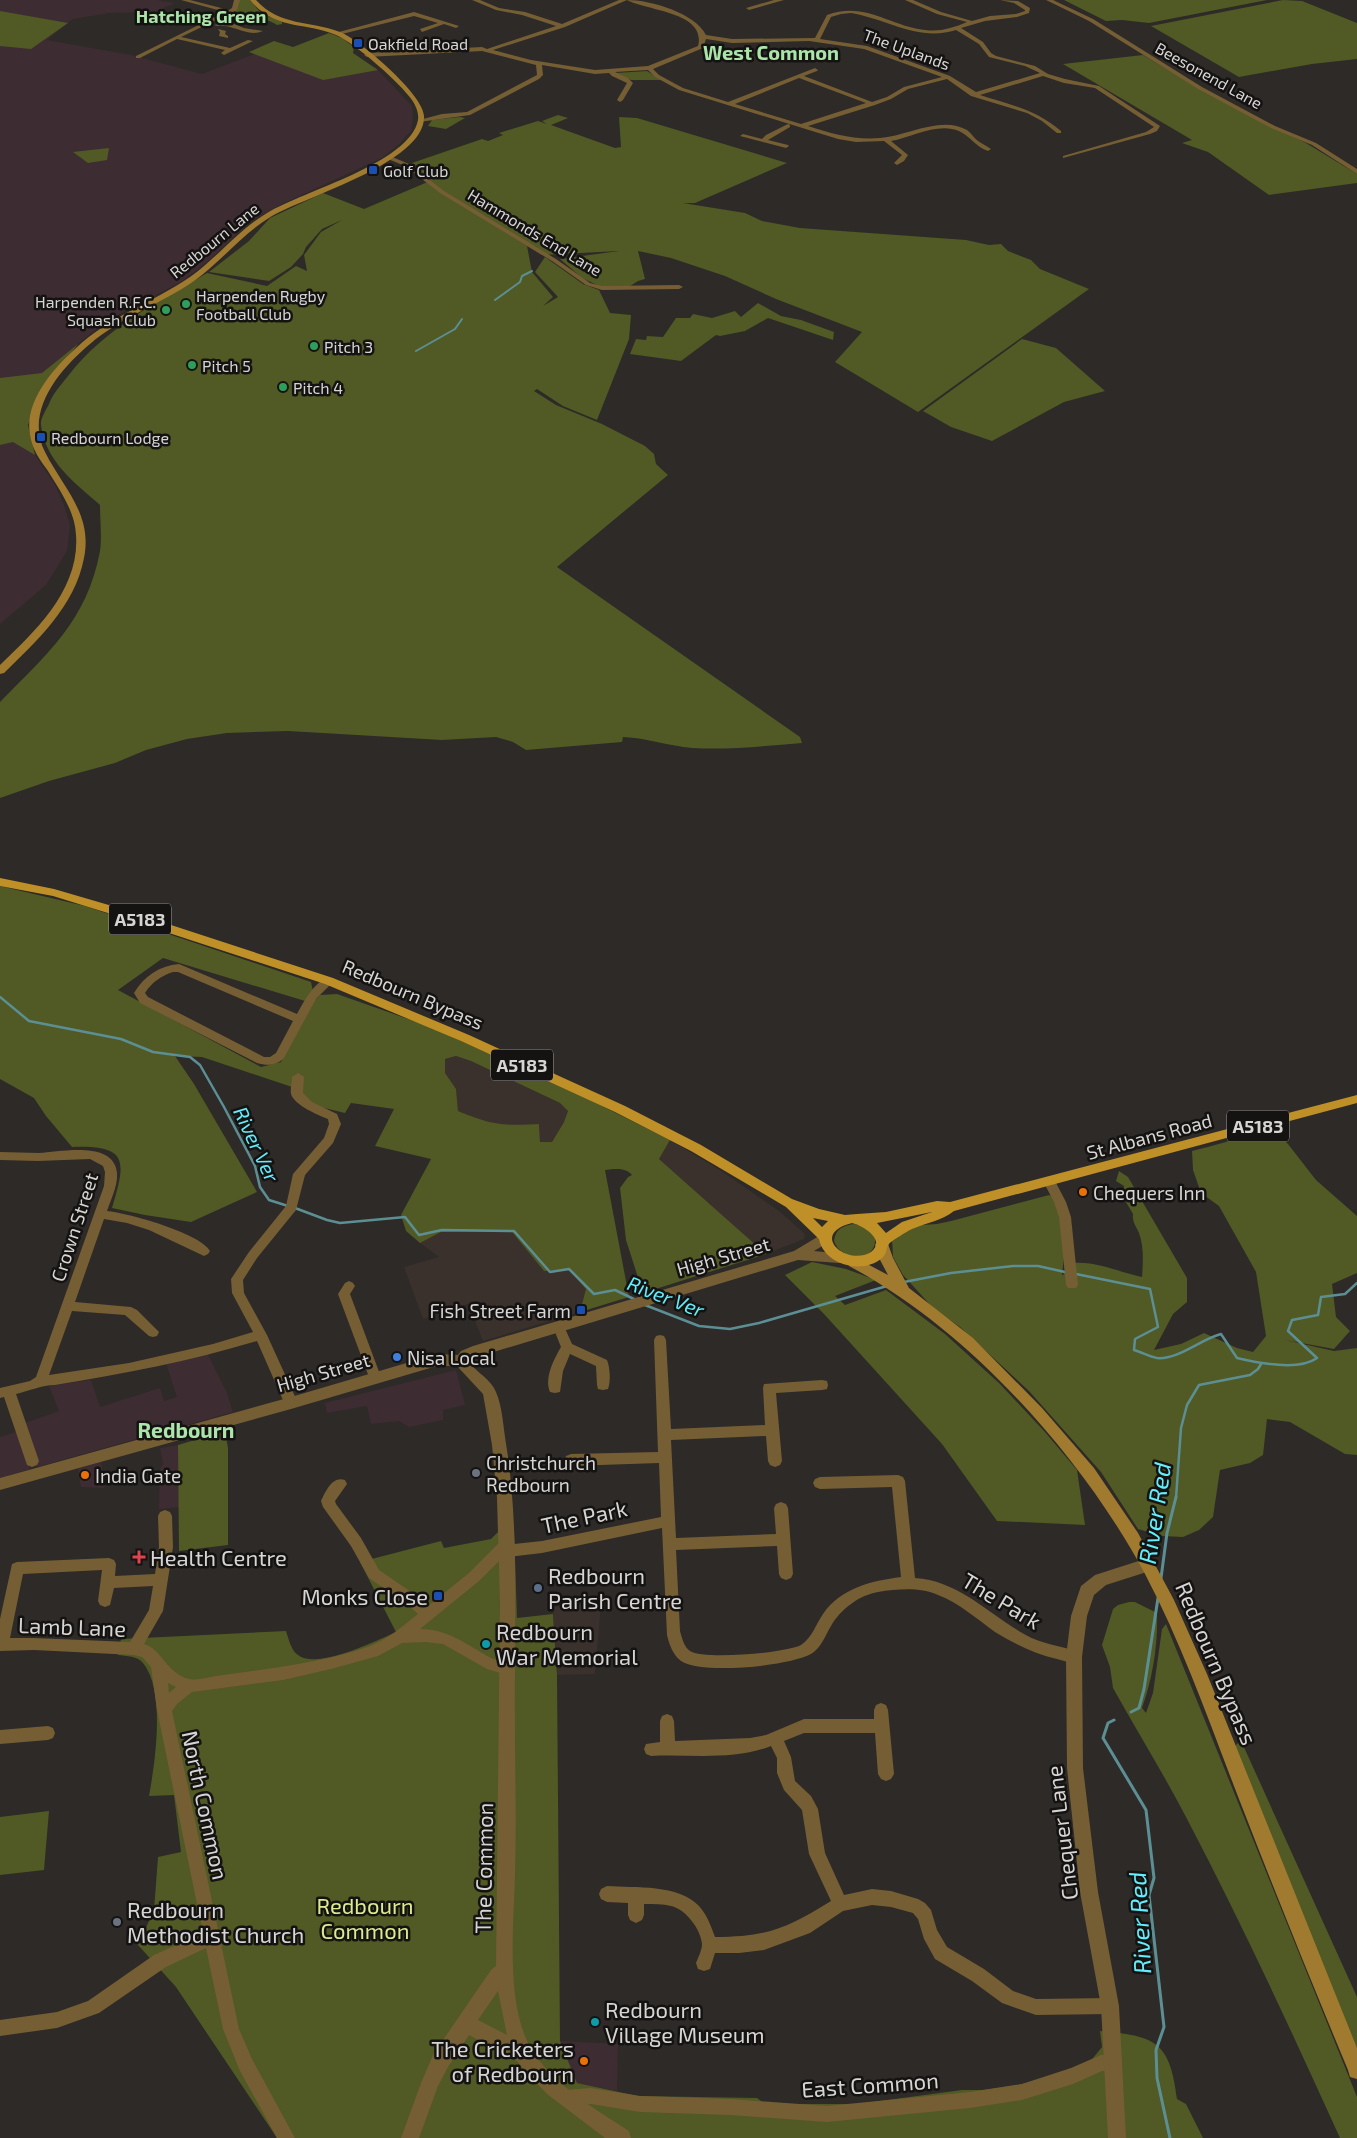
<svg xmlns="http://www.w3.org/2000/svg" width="1357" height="2138" font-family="'Exo 2',sans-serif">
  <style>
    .commercial { fill: #3e2c33 }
    .built { fill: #3a302c }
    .green { fill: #515924; fill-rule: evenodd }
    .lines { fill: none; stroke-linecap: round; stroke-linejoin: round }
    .stream-far2 { stroke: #5c8f94; stroke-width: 2 }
    .stream-far1 { stroke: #5c8f94; stroke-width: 2.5 }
    .stream { stroke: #5c8f94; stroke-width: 3 }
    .minor { fill: #755e33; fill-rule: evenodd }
    .tertiary { fill: #755e33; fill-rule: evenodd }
    .secondary { fill: #9f7a2f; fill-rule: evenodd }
    .primary { fill: #bf9027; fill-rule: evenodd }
    .transit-dot { fill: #1a4fb4; stroke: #141312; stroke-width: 2 }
    .leisure-dot { fill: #2e9e5b; stroke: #141312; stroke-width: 2 }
    .food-dot { fill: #e8710a; stroke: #141312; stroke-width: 2 }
    .shop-dot { fill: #3f7fe0; stroke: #141312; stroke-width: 2 }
    .worship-dot { fill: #6b7280; stroke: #141312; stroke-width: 2 }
    .health-dot { fill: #e0444e; stroke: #141312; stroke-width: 2 }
    .service-dot { fill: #5c6f8a; stroke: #141312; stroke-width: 2 }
    .culture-dot { fill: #0f9aa8; stroke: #141312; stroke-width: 2 }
    .labels { text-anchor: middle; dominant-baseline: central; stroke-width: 5; stroke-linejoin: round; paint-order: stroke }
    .far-poi-label { font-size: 16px; fill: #d7d5d4; stroke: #141312; text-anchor: start }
    .far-street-label { font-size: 16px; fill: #d7d5d4; stroke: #141312 }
    .far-quarter-label { font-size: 18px; font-weight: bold; fill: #abe5aa; stroke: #141312 }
    .shield { fill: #141312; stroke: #9c9b9a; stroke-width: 1 }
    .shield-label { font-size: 18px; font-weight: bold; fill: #d7d5d4 }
    .street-label { font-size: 19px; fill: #d7d5d4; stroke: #141312 }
    .poi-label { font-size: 19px; fill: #d7d5d4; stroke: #141312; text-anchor: start }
    .far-district-label { font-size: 20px; font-weight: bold; fill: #abe5aa; stroke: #141312 }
    .water-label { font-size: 20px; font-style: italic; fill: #64edfd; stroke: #141312 }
    .quarter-label { font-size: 21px; font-weight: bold; fill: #abe5aa; stroke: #141312 }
    .near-street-label { font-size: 22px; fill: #d7d5d4; stroke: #141312 }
    .near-poi-label { font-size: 22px; fill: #d7d5d4; stroke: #141312; text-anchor: start }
    .near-park-label { font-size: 22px; fill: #dbeb8d; stroke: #141312 }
    .near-water-label { font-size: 24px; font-style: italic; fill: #64edfd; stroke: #141312 }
  </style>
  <rect width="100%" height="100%" fill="#2d2a28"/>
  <g class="commercial">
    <polygon points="0,0 157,0 175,3 154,12 109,13 73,19 47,40 131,55 202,74 276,46 378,70 412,106 413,117 411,131 398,145 382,158 282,204 251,221 207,262 181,282 106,321 78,344 37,400 28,425 35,455 55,485 64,505 70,525 67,551 46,585 0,624"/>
    <polygon points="207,1353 227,1393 233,1412 37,1467 22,1424 59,1411 49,1386 91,1380 100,1407 160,1388 164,1401 177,1397 165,1360"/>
    <polygon points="456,1370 465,1405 443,1410 443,1420 409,1427 399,1421 371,1424 367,1406 327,1413 325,1403"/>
    <polygon points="19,1431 26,1448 30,1469 0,1478 0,1437"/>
    <polygon points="178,1445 179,1507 159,1509 160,1469 163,1464 160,1448"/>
    <polygon points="101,1462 105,1484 104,1488 81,1487 78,1469"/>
    <polygon points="560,2041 618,2044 617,2091 577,2083"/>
  </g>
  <g class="built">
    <polygon points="456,1056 471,1061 560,1103 568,1111 564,1122 552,1142 540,1142 539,1124 504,1126 484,1122 458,1111 456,1089 445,1074 445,1059"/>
    <polygon points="670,1140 720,1170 779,1211 805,1234 804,1239 766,1254 659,1159"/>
    <polygon points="440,1232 512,1232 544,1271 569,1270 587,1289 580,1312 483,1341 468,1304 423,1319 404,1267 439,1257 420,1243"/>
    <polygon points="567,1605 601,1605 595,1674 557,1675 553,1607"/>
  </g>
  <g class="green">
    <path d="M 239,0 L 250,0 L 261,13 L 282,22 L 282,24 L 277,25 C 262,15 244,18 227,15 L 234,11 Z"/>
    <polygon points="1064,0 1267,0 1149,23 1122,20 1106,21"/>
    <polygon points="1283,0 1302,1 1357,23 1357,59 1312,64 1239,77 1151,26"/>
    <polygon points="0,11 68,23 31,49 0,46"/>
    <polygon points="329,33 342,38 354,47 353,53 378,70 323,80 249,52 274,41 293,47"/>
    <polygon points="1143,55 1206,93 1306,143 1357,174 1357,183 1269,195 1208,152 1182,143 1192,140 1063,64"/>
    <polygon points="647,71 661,80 631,80 615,73"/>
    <path d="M 558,115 L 568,118 L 551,125 L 615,148 L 621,147 L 619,117 L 637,118 L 787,163 L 695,203 L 683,203 L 745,213 L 762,221 L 800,228 L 966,240 L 989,245 L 1001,244 L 1008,251 L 1031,260 L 1040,269 L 1089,289 L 918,412 L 835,362 L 862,332 L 776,299 L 725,276 L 671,258 L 638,251 L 645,279 L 638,281 L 630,286 L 599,286 L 582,278 L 560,259 L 619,251 L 542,255 L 527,246 L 532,272 L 553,297 L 543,306 L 558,297 L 535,272 L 545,257 L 583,284 L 599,290 L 610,313 L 631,315 L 629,339 L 597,420 L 563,406 L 537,389 L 534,391 L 556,405 L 602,424 L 645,446 L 654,454 L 656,464 L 668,475 L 557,567 L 800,737 L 802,743 C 765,746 729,750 692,748 C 669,746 647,738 623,737 L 622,742 L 526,750 L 513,742 L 496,737 L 442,740 L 288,731 L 227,733 L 187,739 L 146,750 L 115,763 L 49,781 L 0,798 L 0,702 C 47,654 87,621 100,551 C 102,537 100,520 100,505 C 75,483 45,461 41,425 C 40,419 46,410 49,404 C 53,393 61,385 68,376 C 104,329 157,302 207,273 L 267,286 L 296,266 L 307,271 L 304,255 L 321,232 L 342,220 L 322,229 L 306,247 L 303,254 L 291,267 L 269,281 L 209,272 L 249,241 L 270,218 L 323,193 L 364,209 L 430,181 L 423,174 L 409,164 L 482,139 L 488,141 L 503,135 L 499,133 L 538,121 L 547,124 L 542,121 Z"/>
    <polygon points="460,117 465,118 446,129 428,126 432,120"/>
    <polygon points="109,148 107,160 88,163 73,152"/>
    <polygon points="758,303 781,316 801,320 834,332 833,340 768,318 745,331 720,336 716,335 681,361 630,354 636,339 646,340 647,336 663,337 676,318 690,318 693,314 712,318 735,311 741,317"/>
    <polygon points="1022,339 1056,348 1105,391 1064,402 992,441 951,427 923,411"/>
    <polygon points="78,344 37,400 28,425 35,455 13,442 0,445 0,378 42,373"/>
    <path d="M 0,886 L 85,906 L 311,982 L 313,991 L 305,1001 L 163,958 L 118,990 L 261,1067 L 281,1062 L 315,1000 L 320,995 L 337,994 L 428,1026 L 568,1089 L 670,1140 L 659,1159 L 766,1254 L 643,1293 L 626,1240 L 620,1188 L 628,1177 L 632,1175 C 625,1167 615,1169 605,1170 L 629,1297 L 580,1312 L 586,1289 L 569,1270 L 544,1271 L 512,1232 L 441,1232 L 420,1243 L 406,1231 L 401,1215 L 431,1159 L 375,1146 L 394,1109 L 351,1103 L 345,1113 L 316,1106 L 292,1087 L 202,1057 L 175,1056 L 194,1084 L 257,1192 L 191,1222 L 145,1215 L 112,1208 C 126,1161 129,1145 72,1147 L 46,1116 L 34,1098 L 0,1079 ZM 456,1056 L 471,1061 L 560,1103 L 568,1111 L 564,1122 L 552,1142 L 540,1142 L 539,1124 C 502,1126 492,1125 458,1111 L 456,1089 L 445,1073 L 445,1059 Z"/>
    <path d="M 1258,1132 L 1276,1133 L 1288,1144 L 1316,1180 L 1357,1216 L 1357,1273 L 1332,1284 L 1336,1317 L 1350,1331 L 1334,1349 L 1285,1340 L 1334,1351 L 1357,1348 L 1357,1455 L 1345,1454 L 1290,1422 L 1267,1419 L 1263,1455 L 1250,1463 L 1220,1470 L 1213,1517 L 1199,1530 L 1183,1537 L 1162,1536 L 1138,1529 L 1101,1472 L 1029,1391 L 960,1327 L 934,1309 L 903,1275 L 893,1257 L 892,1239 L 907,1226 L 937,1224 L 951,1221 L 1049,1195 L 1054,1197 L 1058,1204 L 1064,1256 L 1062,1276 L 1073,1263 C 1096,1261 1119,1272 1142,1277 C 1143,1262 1144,1247 1139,1233 C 1136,1226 1132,1222 1133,1214 L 1123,1197 L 1124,1186 L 1116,1181 L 1119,1171 L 1128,1177 L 1187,1278 L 1187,1302 L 1173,1314 L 1154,1350 L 1181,1344 L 1204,1333 L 1237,1348 L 1253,1352 L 1266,1336 L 1256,1272 L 1219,1206 L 1201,1193 L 1193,1170 L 1192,1151 C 1214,1145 1236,1140 1258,1132 Z"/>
    <path d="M 854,1224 L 863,1225 L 874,1233 C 882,1263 841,1263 834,1241 C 835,1229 844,1225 854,1224 Z"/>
    <polygon points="812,1262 846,1269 876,1280 835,1296 845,1305 886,1290 945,1334 999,1383 1045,1432 1077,1470 1085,1525 997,1521 942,1444 824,1314 785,1275"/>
    <polygon points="225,1431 228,1448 228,1545 179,1551 178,1445"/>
    <path d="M 514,1530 L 517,1618 L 553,1614 L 557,1675 L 560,2041 L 577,2083 L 638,2096 L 757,2098 L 765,2104 L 857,2104 L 962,2090 L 983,2090 L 1014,2086 L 1067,2072 L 1089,2063 L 1102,2047 L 1100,2031 C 1155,2036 1170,2041 1177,2099 L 1186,2104 L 1203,2138 L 277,2138 L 176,1987 L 138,1945 L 154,1910 L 158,1857 L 181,1852 L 174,1795 L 149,1796 C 155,1763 166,1691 143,1663 C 138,1656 126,1656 118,1655 L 121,1639 L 286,1631 C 289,1640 291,1650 298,1655 C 317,1670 376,1641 396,1632 L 360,1562 L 441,1541 L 444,1548 L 491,1539 L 499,1531 Z"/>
    <path d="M 1129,1602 L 1135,1602 L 1157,1613 C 1158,1644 1153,1678 1142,1708 L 1146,1713 L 1153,1693 L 1162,1629 L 1166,1624 L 1357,2097 L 1357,2138 L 1340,2138 C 1291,2030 1241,1922 1186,1817 C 1163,1773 1137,1731 1113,1688 L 1110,1667 L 1102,1645 L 1113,1609 L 1118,1605 Z"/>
    <polygon points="1239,1742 1243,1745 1357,1997 1357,2051 1234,1747"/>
    <polygon points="49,1811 44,1870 0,1875 0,1817"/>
  </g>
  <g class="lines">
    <g class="stream-far2">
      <polyline points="495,300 520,282 522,276 532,271"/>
      <polyline points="416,351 455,329 462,319"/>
    </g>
    <g class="stream-far1">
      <polyline points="0,997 29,1021 121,1039 153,1052 190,1057 200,1065 224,1107 255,1166 260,1187 269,1200 288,1206"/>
      <polyline points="295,1208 327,1220 340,1223 405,1217 419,1235 442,1230 514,1231 550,1272 569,1269 594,1294 615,1290 636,1300"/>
      <path d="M 1076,1274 L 1150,1289 L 1158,1327 L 1135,1339 L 1134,1350 C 1141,1352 1150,1357 1157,1358 C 1178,1360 1201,1339 1221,1334 L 1237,1358 C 1258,1363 1299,1371 1317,1358 L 1288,1331 L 1292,1320 L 1318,1315 L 1321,1297 L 1345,1294 L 1357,1283"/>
      <polyline points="904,1282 951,1273 1013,1266 1038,1266 1065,1272"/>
      <polyline points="645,1305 699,1326 730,1329 759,1323 887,1286"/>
      <polyline points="1176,1498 1181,1428 1187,1405 1199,1385 1250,1375 1258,1369 1261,1364"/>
    </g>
    <g class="stream">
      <polyline points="1161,1578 1167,1533 1176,1497"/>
      <polyline points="1131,1712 1139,1708 1144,1689 1158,1598"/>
      <polyline points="1114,1720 1108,1723 1103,1738 1146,1810 1154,1878 1149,1895 1164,2027 1156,2050 1157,2078 1170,2138"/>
    </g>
    <g class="minor">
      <polygon points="181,0 190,0 229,10 232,8 234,0 240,0 237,10 181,37 230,48 248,40 253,41 224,55 221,53 225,50 177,39 140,58 136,58 136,56 225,12"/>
      <path d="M 472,0 L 480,0 L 499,8 L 525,12 L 562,24 L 619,0 L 627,0 L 565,27 L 493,50 L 531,60 L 595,70 L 648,66 L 698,46 C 707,12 647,11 627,0 C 651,0 695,13 706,35 L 732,39 L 815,38 L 827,15 C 865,1 889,26 925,30 C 940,32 953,28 967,22 L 937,14 L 905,0 L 913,0 L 941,12 L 972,21 L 990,16 L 1016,14 L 1025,11 L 1025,10 L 1014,3 L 1000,0 L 1018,1 L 1030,8 L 1029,13 L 1017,17 L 985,21 L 961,28 L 983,42 L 991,53 L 996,56 L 1035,66 L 1048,74 L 1065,79 L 1099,86 L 1160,126 L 1157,131 L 1150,134 L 1063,158 L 1063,156 L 1146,132 L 1154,127 L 1095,88 L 1064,83 L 1043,76 L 980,95 C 1011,105 1035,109 1061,131 L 1061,133 L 1057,133 L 1042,121 L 1027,113 L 971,96 L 947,79 L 908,89 L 891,99 L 875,105 L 808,126 C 832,134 854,140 880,138 C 906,136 942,115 967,130 C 971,133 974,138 978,141 C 982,144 987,146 991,149 L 988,151 C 976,147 970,136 959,131 C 938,122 912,137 891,141 L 908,155 L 904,161 L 897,165 L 894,163 L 902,155 L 884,141 L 856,142 L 838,139 L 679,90 L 655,77 L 648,70 L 615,72 L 628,78 L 633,83 L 623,100 L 620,102 L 617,100 L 627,83 L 612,76 L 609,73 L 595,74 L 542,65 L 543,75 L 539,79 L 470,115 L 419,122 L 419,120 L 442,114 L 467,112 L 537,75 L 536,65 L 482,51 L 367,57 L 364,55 L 367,53 L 482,47 L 487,49 L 556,26 L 522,15 L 496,10 ZM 851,13 C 887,19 919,42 956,30 L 979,44 L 989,57 L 1025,66 L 1040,73 L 976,92 L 950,76 L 867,46 L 820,39 L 831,17 L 841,14 ZM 706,39 L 732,43 L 809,41 L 864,49 L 942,77 L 904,87 L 887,97 L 872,102 L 804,76 L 817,71 L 818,70 L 815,68 L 728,102 L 683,88 L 659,75 L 653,69 L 703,48 ZM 799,78 L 866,103 L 801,124 L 735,104 Z"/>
      <polygon points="774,0 784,0 749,10 746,8"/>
      <polygon points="1046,0 1053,0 1093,19 1202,87 1275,126 1316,143 1357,169 1357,174 1312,145 1271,128 1198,89 1089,21"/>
      <polygon points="414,12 459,26 456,28 444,24 422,32 420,29 438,23 414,16 338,35 335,33"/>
      <path d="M 229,22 L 244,28 L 263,31 C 252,36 241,30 230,27 C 225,25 219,27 214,25 Z"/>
      <polygon points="218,29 226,31 225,34 228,36 228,38 219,36 220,32"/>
      <polygon points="788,124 790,125 790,127 768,140 788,145 789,146 786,148 740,136 743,134 762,139 766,135"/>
      <polygon points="390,156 409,164 444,191 556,259 590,283 602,286 679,285 683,287 679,289 602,290 586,285 552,261 440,193 405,166 388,159 387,158"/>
      <path d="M 179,964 L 297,1014 C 304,1001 314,982 329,977 L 334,981 L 316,999 L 284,1058 C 276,1066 267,1066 257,1063 L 140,1003 L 134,993 C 144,976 159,966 179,964 ZM 173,972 L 178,972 L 293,1021 L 276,1053 L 270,1057 L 264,1057 L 148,997 L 145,993 C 152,982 161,976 173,972 Z"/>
      <path d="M 298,1073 L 304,1077 L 303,1093 L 312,1102 L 337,1114 L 341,1124 L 333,1143 L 305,1175 L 296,1210 L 257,1258 L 243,1280 L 244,1293 L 267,1335 L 298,1403 L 296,1407 L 291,1408 L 286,1407 L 257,1341 C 191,1361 123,1374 55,1385 C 42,1385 29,1391 16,1394 L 39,1461 L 37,1465 L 32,1467 L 27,1465 L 4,1397 L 0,1398 L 0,1388 L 30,1381 L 36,1377 L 104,1186 L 105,1172 L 103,1166 L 90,1159 L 38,1161 L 0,1160 L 0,1152 C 13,1152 26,1153 39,1153 C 60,1152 114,1140 117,1173 C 118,1186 111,1199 107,1211 C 128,1213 200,1233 210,1251 L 208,1254 L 204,1256 L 149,1230 L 127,1223 L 104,1219 L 75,1302 L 131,1307 L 137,1310 L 159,1332 L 157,1336 L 153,1337 L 149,1336 L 125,1315 L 72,1311 L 49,1375 L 129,1363 L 213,1344 L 253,1332 L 232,1293 L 231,1279 L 249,1252 L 286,1206 L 293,1174 L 324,1138 L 329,1124 L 328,1119 C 318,1115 294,1105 291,1094 C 290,1089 292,1082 292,1077 Z"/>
      <polygon points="1049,1177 1053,1178 1055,1181 1066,1202 1071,1217 1078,1285 1076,1288 1068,1288 1066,1285 1059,1217 1054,1202 1043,1181 1045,1178"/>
      <polygon points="349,1281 353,1283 355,1286 350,1294 381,1377 380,1381 375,1382 370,1381 369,1377 338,1294 345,1283"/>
      <path d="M 559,1322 L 563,1324 L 572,1344 L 607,1360 C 610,1367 611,1382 608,1389 L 603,1390 L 598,1389 L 597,1385 L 596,1366 L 570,1354 L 563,1371 L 560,1392 L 555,1393 L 550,1392 C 544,1378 554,1359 561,1347 L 553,1327 L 555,1324 Z"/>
      <path d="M 660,1335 L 664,1336 L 666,1340 L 671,1429 L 765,1425 L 763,1388 L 764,1384 L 822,1380 L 827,1381 L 828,1385 L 827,1389 L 822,1390 L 776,1393 L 782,1461 L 780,1465 L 775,1467 L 770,1465 L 768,1461 L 766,1436 L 671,1440 L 676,1538 L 776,1534 L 774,1508 L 776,1504 L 781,1502 L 786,1504 L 788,1508 L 793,1574 L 791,1578 L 786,1580 L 781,1578 L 779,1574 L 777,1546 L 676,1550 L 680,1631 C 682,1638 684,1647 690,1651 C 704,1660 786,1653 801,1645 C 812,1638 816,1624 823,1614 C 841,1588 871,1581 901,1577 L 892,1487 L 820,1489 L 815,1487 L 813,1483 L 815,1479 L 820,1477 L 898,1475 L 903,1477 L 905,1481 L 915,1578 C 957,1580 989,1614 1024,1634 C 1041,1644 1061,1646 1079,1652 L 1081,1657 L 1079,1662 C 1072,1664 1065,1661 1057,1659 C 1035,1654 1015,1644 995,1632 C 977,1619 959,1603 938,1595 C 920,1587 898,1589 878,1592 C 859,1595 840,1610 831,1626 C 825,1636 821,1648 811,1654 C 789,1666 702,1675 681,1661 C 673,1655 669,1644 667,1635 L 662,1528 L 542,1553 L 508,1557 L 504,1556 L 479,1581 L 420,1629 C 448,1629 466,1644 489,1657 C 497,1661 504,1662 512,1664 L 514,1669 L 512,1674 L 507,1675 L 487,1669 L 443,1644 L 426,1642 L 402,1643 L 378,1656 L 331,1669 L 283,1680 L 192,1692 L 177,1704 L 172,1711 L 239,2029 L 252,2059 L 295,2138 L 277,2138 L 240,2071 L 223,2029 L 206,1948 L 166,1967 L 99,2013 L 57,2028 L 0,2036 L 0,2020 L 57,2012 L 88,2001 L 154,1955 L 203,1933 L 157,1710 L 151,1667 L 142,1657 L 134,1655 L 34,1650 L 0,1651 L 0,1619 L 12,1564 L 17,1562 L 109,1558 L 114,1560 L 116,1564 L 115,1576 L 155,1574 L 159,1547 L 158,1516 L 160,1512 L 165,1510 L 170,1512 L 172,1516 L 173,1547 L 163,1611 L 144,1644 C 162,1649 166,1673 189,1679 C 198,1681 213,1676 223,1675 C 271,1668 323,1663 370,1646 C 388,1639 403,1626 418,1614 L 407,1604 L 369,1578 L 351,1546 L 323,1507 L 321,1501 C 326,1491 332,1476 345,1480 L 347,1484 L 335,1501 L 336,1504 L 361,1538 L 379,1570 L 417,1596 L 428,1606 L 469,1573 L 503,1539 L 508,1537 L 513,1539 L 514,1544 L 542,1541 L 661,1517 L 659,1463 L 571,1466 L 566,1464 L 564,1460 L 566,1456 L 571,1454 L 658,1452 L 654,1340 L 656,1336 ZM 102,1570 L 98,1601 L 100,1605 L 105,1607 L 110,1605 L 114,1588 L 153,1586 L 149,1610 L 130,1642 L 34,1638 L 10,1638 L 23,1574 ZM 168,1683 L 176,1687 L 169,1693 Z"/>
      <path d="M 881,1703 L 886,1705 L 888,1710 L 894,1774 L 891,1779 L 886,1781 L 881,1779 L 878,1774 L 875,1733 L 804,1733 L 784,1741 L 791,1757 L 795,1781 L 811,1796 L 818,1809 L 825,1853 L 844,1895 L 872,1889 L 891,1891 L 918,1899 L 925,1903 L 931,1910 L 937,1930 L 947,1947 L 984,1969 L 1013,1991 L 1036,1999 L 1110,1998 L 1116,2000 L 1118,2006 L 1116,2012 L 1110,2014 L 1036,2015 L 1002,2003 L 972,1981 L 935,1959 L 924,1939 L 918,1919 L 913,1913 L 891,1907 L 872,1905 L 843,1911 L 810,1933 L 764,1950 L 739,1953 L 715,1953 L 710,1969 L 704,1971 L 698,1969 L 696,1963 C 698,1958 702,1950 702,1944 C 701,1930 686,1909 671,1906 C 663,1904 653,1904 644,1904 L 644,1915 L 642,1920 L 636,1923 L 630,1920 L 628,1915 L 628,1903 L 607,1902 L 601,1899 L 599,1894 L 601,1889 L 607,1886 C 635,1888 679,1884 699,1906 C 707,1915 711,1926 715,1937 C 767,1937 788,1928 831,1901 L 809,1854 L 802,1810 L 784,1790 L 777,1773 L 777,1758 L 771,1746 C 734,1761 690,1754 651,1756 L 646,1754 L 644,1749 L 646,1744 L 660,1742 L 660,1721 L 662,1716 L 667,1714 L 672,1716 L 674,1721 L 675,1741 L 750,1738 L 766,1735 L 804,1719 L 874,1719 L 874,1710 L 876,1705 Z"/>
      <polygon points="48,1726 53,1728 55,1733 53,1738 48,1740 0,1744 0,1730"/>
      <polygon points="1101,2055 1113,2055 1119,2057 1121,2063 1119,2069 1113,2071 1102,2071 1073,2084 1022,2100 970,2108 827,2122 731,2115 640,2112 591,2104 566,2106 560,2104 558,2098 560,2092 566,2090 591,2088 640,2096 731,2099 827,2106 970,2092 1022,2084 1071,2068"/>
    </g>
    <g class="tertiary">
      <path d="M 824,1233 L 829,1234 L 831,1238 L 829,1242 L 814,1251 L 844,1254 L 846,1258 L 844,1262 L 839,1263 L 798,1260 L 477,1357 L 469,1362 C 477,1373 491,1379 496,1392 C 502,1406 503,1423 505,1437 C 518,1514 515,1593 515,1671 C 514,1739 517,1807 515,1875 C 514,1924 505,2005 531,2048 C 552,2084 595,2109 629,2131 L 631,2138 L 605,2138 L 547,2094 L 524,2070 L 517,2061 L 469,2035 L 448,2067 L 438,2086 L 419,2138 L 401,2138 L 421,2083 L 434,2053 L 491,1970 L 496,1966 L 500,1603 L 497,1498 L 492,1445 L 483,1394 L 457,1366 L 437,1366 L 291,1409 L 0,1490 L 0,1478 L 291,1397 L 437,1354 L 458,1355 L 461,1351 L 473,1346 L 794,1251 ZM 498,1991 L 507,2035 L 478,2020 Z"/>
      <polygon points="1148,1558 1153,1560 1156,1565 1153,1570 1106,1585 1094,1595 1087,1616 1082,1657 1083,1768 1098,1892 1119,2006 1126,2138 1108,2138 1101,2006 1080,1892 1067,1768 1066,1657 1071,1616 1081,1586 1095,1575"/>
    </g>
    <g class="secondary">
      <path d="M 250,0 L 256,0 C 281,27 309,20 340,32 C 359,39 424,95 424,116 C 426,162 306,196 272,216 C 243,233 222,261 194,281 C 161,304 121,317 90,344 C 60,369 24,411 45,452 C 63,488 93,514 84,558 C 75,606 37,641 4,673 L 0,674 L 0,665 C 36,631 80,589 76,535 C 75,511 60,491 48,471 C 40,460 32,449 30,435 C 24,402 52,370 75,349 C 108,317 152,303 190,277 C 217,258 238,230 267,213 C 303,191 410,163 418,120 C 419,113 416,106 412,100 C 400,83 355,43 336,35 C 303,21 276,31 250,0 Z"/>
      <path d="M 882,1240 L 887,1241 L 893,1258 L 909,1288 L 973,1338 L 1042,1408 L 1094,1468 L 1138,1533 L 1174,1600 L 1207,1674 L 1357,2048 L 1357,2079 L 1350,2077 L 1348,2070 C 1313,1986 1279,1902 1246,1817 C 1214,1736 1186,1652 1145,1574 C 1082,1456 968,1329 849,1266 L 847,1262 L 849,1258 L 854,1257 L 888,1275 L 879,1258 L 875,1245 L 877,1241 Z"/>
    </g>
    <path class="primary" d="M 0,878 L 54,889 L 119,908 L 333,978 L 469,1035 L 625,1106 L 701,1145 L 792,1199 L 819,1209 L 845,1215 L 857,1214 L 886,1212 L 937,1201 L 950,1202 L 1357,1095 L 1357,1103 L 954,1211 C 941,1221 926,1223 912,1229 C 908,1231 891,1241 889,1244 C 886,1248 887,1254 882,1258 C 863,1275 824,1265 819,1239 L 786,1207 L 691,1151 L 615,1112 L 461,1041 L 325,984 L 111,914 L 53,896 L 0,886 ZM 932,1212 L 902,1222 L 886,1233 L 877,1223 ZM 813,1218 L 828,1221 L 822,1227 ZM 852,1223 C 862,1225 887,1240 871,1252 C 847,1267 808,1234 852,1223 Z"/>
  </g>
  <g class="transit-dot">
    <rect x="353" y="38" width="10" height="10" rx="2.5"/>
    <rect x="368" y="165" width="10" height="10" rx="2.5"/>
    <rect x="36" y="432" width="10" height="10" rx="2.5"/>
    <rect x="576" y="1305" width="10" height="10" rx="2.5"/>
    <rect x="433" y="1591" width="10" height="10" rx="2.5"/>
  </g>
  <g class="leisure-dot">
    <circle cx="186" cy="304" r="5"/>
    <circle cx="166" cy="310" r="5"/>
    <circle cx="314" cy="346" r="5"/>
    <circle cx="192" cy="365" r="5"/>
    <circle cx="283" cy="387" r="5"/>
  </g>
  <g class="food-dot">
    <circle cx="1083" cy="1192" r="5"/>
    <circle cx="85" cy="1475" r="5"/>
    <circle cx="584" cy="2061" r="5"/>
  </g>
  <circle class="shop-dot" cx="397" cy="1357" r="5"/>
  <g class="worship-dot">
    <circle cx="476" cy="1473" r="5"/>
    <circle cx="117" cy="1922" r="5"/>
  </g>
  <path class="health-dot" d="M136.5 1549.5h5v5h5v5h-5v5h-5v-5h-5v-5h5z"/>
  <circle class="service-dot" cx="538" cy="1588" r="5"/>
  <g class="culture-dot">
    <circle cx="486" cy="1644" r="5"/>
    <circle cx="595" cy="2022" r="5"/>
  </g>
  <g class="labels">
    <g class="far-poi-label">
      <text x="368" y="43">Oakfield Road</text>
      <text x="383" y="170">Golf Club</text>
      <text x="196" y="295">Harpenden Rugby<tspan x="196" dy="18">Football Club</tspan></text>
      <text x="156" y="301" text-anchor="end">Harpenden R.F.C.<tspan x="156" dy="18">Squash Club</tspan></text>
      <text x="324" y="346">Pitch 3</text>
      <text x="202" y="365">Pitch 5</text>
      <text x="293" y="387">Pitch 4</text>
      <text x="51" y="437">Redbourn Lodge</text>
    </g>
    <g class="far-street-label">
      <text transform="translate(907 49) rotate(20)">The Uplands</text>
      <text transform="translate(1209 75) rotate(29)">Beesonend Lane</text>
      <text transform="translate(535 232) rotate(31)">Hammonds End Lane</text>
      <text transform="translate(214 240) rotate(-39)">Redbourn Lane</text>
    </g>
    <g class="far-quarter-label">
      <text x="201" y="16">Hatching Green</text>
    </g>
    <g class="shield">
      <rect x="109" y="903.5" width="62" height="31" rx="4"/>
      <rect x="491" y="1049.5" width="62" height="31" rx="4"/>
      <rect x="1227" y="1110.5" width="62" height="31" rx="4"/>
    </g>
    <g class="shield-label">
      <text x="140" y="919">A5183</text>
      <text x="522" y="1065">A5183</text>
      <text x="1258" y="1126">A5183</text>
    </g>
    <g class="street-label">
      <text transform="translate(413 994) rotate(23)">Redbourn Bypass</text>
      <text transform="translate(1149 1136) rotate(-15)">St Albans Road</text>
      <text transform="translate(74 1227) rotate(-72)">Crown Street</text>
      <text transform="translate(723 1256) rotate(-16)">High Street</text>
      <text transform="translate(323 1372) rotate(-16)">High Street</text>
    </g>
    <g class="poi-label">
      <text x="1093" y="1192">Chequers Inn</text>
      <text x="571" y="1310" text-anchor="end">Fish Street Farm</text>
      <text x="407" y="1357">Nisa Local</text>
      <text x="486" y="1462">Christchurch<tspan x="486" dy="22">Redbourn</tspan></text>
      <text x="95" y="1475">India Gate</text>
    </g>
    <g class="far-district-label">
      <text x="771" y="52">West Common</text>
    </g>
    <g class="water-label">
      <text transform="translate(257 1144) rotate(65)">River Ver</text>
      <text transform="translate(666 1296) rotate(21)">River Ver</text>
    </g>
    <g class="quarter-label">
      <text x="186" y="1429">Redbourn</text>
    </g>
    <g class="near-street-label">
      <text transform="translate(584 1516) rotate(-12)">The Park</text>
      <text transform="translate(1002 1600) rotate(31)">The Park</text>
      <text transform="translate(72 1626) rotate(2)">Lamb Lane</text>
      <text transform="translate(1217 1663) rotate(67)">Redbourn Bypass</text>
      <text transform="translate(206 1805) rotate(78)">North Common</text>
      <text transform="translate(1061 1833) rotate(-97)">Chequer Lane</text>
      <text transform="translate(483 1868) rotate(-89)">The Common</text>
      <text transform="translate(870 2084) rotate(-4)">East Common</text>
    </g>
    <g class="near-poi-label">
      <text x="150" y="1557">Health Centre</text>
      <text x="548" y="1575">Redbourn<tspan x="548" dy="25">Parish Centre</tspan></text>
      <text x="428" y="1596" text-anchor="end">Monks Close</text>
      <text x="496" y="1631">Redbourn<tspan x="496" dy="25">War Memorial</tspan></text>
      <text x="127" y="1909">Redbourn<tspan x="127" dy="25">Methodist Church</tspan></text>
      <text x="605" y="2009">Redbourn<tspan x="605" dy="25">Village Museum</tspan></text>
      <text x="574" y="2048" text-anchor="end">The Cricketers<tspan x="574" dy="25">of Redbourn</tspan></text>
    </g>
    <g class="near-park-label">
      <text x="365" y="1905">Redbourn<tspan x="365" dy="25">Common</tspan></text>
    </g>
    <g class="near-water-label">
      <text transform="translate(1154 1513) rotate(-81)">River Red</text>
      <text transform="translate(1139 1923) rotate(-93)">River Red</text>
    </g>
  </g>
</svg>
